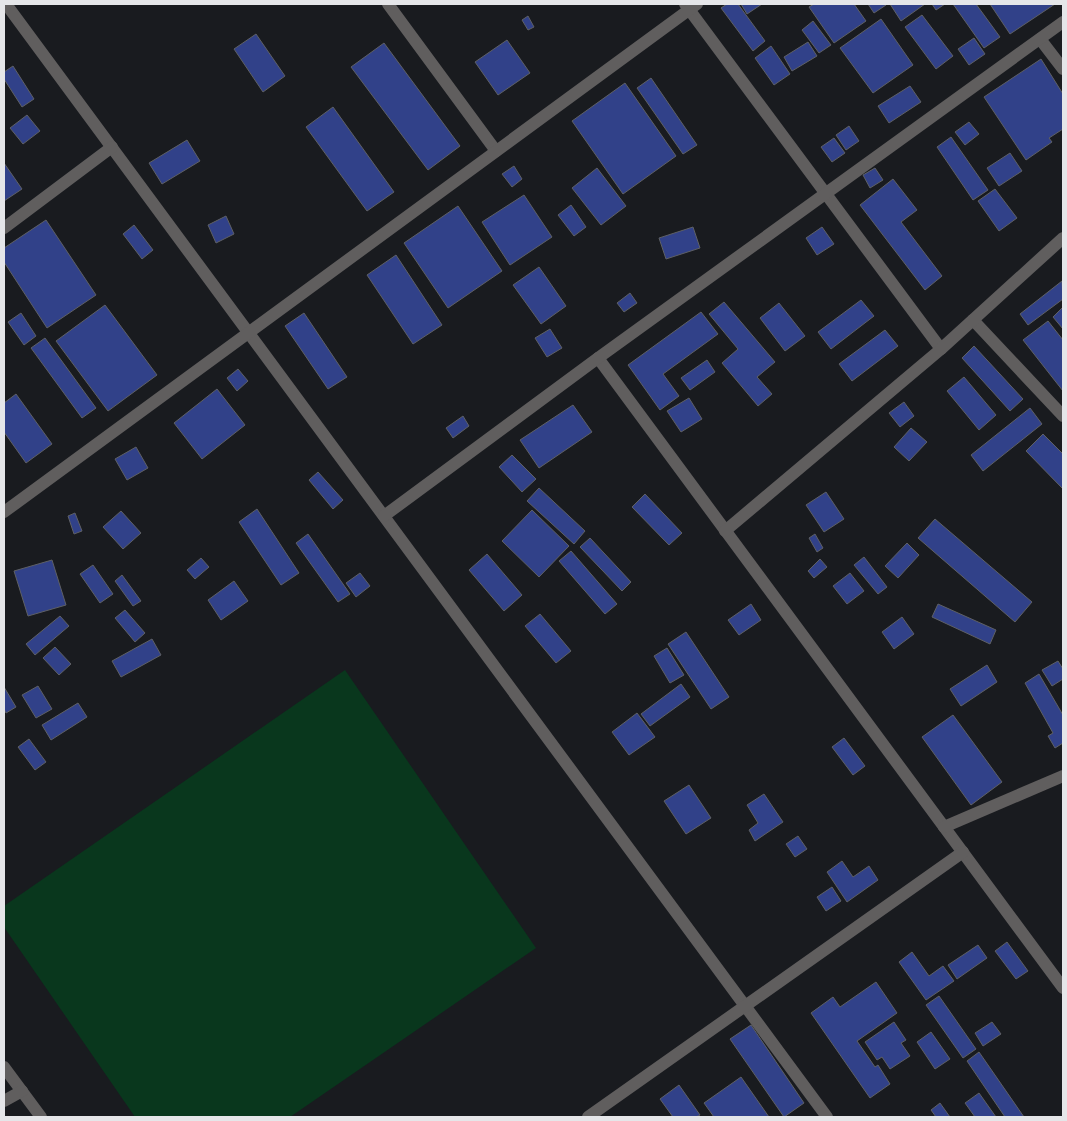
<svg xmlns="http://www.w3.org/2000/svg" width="1067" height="1121" font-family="'Noto Sans',sans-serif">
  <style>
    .green { fill: #09371d }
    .building { fill: #314189; stroke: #5e6065 }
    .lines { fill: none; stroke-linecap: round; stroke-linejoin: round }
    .minor { stroke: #605e5e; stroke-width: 12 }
  </style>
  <rect width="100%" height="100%" fill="#191b1f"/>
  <polygon class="green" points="345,670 536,948 290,1117 135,1117 4,927 4,906"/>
  <g class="building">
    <polygon points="727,4 738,4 765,41 753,51 721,8"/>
    <polygon points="741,4 762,4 747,14"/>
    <polygon points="814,4 854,4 866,21 834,43 809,7"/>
    <polygon points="868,4 885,4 886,5 874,13"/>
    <polygon points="890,4 925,4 901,21"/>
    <polygon points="932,4 945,4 936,10"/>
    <polygon points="953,4 976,4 1000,37 984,48"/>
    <polygon points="990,4 1055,4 1010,34"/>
    <polygon points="922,15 953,56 936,69 905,27"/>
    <polygon points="528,16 534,27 528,30 522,20"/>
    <polygon points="881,19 913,65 873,93 840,48"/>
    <polygon points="813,21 831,45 819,53 802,30"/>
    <polygon points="256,34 285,76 263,92 234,49"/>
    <polygon points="974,38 985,54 969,65 958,49"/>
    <polygon points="507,40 530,73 498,95 475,62"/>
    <polygon points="808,42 817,56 792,71 784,57"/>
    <polygon points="384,43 460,146 428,170 351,67"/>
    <polygon points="771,46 790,74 774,85 755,58"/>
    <polygon points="1041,59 1063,94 1063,129 1049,138 1052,142 1026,160 984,97"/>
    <polygon points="13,66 34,99 22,107 4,79 4,72"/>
    <polygon points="651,78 697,145 683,154 637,88"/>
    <polygon points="625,83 676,156 623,194 572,121"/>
    <polygon points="910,86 921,102 889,123 878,106"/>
    <polygon points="333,107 394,192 367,211 306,127"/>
    <polygon points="27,115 40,131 23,144 10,128"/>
    <polygon points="969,122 979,134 965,145 955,132"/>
    <polygon points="849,126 859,141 846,150 836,135"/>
    <polygon points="951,137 988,190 973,200 937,147"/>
    <polygon points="834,138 845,153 832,162 821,147"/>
    <polygon points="187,140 200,161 162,184 149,163"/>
    <polygon points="1010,153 1022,171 999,186 987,168"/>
    <polygon points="4,163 22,189 4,201"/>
    <polygon points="514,166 522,179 512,187 502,174"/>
    <polygon points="597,168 626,206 601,225 572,188"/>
    <polygon points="875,168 883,180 870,188 863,175"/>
    <polygon points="893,179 917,210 901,222 942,276 925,290 860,205"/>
    <polygon points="995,189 1017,218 999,231 978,201"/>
    <polygon points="524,195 552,237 510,265 482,222"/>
    <polygon points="571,205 586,227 574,236 558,215"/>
    <polygon points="458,206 502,271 448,308 404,243"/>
    <polygon points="226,216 234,234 216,243 208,225"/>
    <polygon points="46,220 96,295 47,328 4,262 4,248"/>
    <polygon points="134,225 153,250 142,259 123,234"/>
    <polygon points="693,227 700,248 666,259 659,238"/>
    <polygon points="822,227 834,244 817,255 806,238"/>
    <polygon points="396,255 442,325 413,344 367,275"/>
    <polygon points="539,267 566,306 541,324 513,285"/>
    <polygon points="1062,281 1063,299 1028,325 1020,314"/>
    <polygon points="630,293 637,303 624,312 617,303"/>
    <polygon points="861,300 874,316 831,349 818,332"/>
    <polygon points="724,302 775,362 757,377 772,394 758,406 722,363 738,349 709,314"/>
    <polygon points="779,303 805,336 785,351 760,318"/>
    <polygon points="105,305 157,375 108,411 56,341"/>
    <polygon points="1063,307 1063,329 1053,317"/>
    <polygon points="701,312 718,334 663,374 679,396 660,410 628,365"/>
    <polygon points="21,313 36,336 24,345 8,322"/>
    <polygon points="304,313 347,377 328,389 285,326"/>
    <polygon points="1048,321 1063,340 1063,391 1023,340"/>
    <polygon points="550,329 562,348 547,357 535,338"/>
    <polygon points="885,330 898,346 852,381 839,364"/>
    <polygon points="45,338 96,408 82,418 31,348"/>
    <polygon points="974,346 1023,399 1010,411 962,358"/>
    <polygon points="707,360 715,372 690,390 681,378"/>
    <polygon points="238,369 248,381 237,391 227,378"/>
    <polygon points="964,377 996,415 979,430 947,391"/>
    <polygon points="217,389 245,425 202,459 174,423"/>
    <polygon points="16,394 52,444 26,463 4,432 4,403"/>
    <polygon points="689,398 702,419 681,432 667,411"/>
    <polygon points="904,402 914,416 900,427 889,413"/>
    <polygon points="573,405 592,432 539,468 520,440"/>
    <polygon points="1030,408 1042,424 983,471 971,455"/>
    <polygon points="463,416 469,426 453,438 446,428"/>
    <polygon points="911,428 927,442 909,461 894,447"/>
    <polygon points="1043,434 1063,454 1063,489 1026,451"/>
    <polygon points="136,447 148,468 127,480 115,459"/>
    <polygon points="512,455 536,479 522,492 499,467"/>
    <polygon points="318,472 343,500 333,509 309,480"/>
    <polygon points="539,488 585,531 574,544 527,501"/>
    <polygon points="826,492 844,519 824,532 806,505"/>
    <polygon points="645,494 682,533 669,545 632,507"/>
    <polygon points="257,509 299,573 281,585 239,522"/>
    <polygon points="532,510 569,546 539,577 502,541"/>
    <polygon points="121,511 141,533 123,549 103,527"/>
    <polygon points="75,513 82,531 74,534 68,516"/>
    <polygon points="935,519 1032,602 1015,622 918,538"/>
    <polygon points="308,534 350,594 338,602 296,543"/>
    <polygon points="815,534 823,548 817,552 809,538"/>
    <polygon points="590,538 631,582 622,591 580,547"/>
    <polygon points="907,543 919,555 898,578 885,566"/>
    <polygon points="571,551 617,604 605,614 559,561"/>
    <polygon points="487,554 522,595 504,611 469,570"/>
    <polygon points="864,557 887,587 878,594 854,565"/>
    <polygon points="201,558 209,567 195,579 187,570"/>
    <polygon points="820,559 827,567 814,578 808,571"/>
    <polygon points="52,560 66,605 28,616 14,571"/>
    <polygon points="93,565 113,594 100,603 80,574"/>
    <polygon points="360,573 370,586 356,597 346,583"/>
    <polygon points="850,573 864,591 847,604 833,586"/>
    <polygon points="122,575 141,601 133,606 115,581"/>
    <polygon points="234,581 248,601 221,620 208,600"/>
    <polygon points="751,604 761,620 739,635 728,620"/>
    <polygon points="938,604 996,630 990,644 932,617"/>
    <polygon points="125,610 145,633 135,642 115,618"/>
    <polygon points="540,614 571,651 556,663 525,626"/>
    <polygon points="60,616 69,626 35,655 26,644"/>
    <polygon points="902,617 914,634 894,649 882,632"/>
    <polygon points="686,632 729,697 711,709 668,644"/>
    <polygon points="152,639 161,655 121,677 112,661"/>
    <polygon points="55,647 71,664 59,675 43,658"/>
    <polygon points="667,648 684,675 670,683 654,656"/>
    <polygon points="1058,661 1063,669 1063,679 1052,686 1042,670"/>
    <polygon points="987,665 997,682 961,706 950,689"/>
    <polygon points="1039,674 1063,715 1063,743 1055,748 1048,736 1053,733 1025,683"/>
    <polygon points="681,684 690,697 650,726 641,714"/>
    <polygon points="38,686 52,709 36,718 22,695"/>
    <polygon points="4,687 16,707 6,713 4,709"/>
    <polygon points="78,703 87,717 51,740 42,725"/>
    <polygon points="637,713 655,737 629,755 612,732"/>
    <polygon points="953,715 1002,782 971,805 922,737"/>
    <polygon points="844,738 865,766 853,775 832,747"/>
    <polygon points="29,739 46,762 35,770 18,747"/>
    <polygon points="689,785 711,818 686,834 664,801"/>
    <polygon points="764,794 783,822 755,841 749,830 758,823 747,805"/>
    <polygon points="798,836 807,849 795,857 786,844"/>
    <polygon points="842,861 853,877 869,866 878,880 847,902 827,872"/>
    <polygon points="832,887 841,901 826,911 817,897"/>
    <polygon points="1007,942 1028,971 1016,979 995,951"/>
    <polygon points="978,945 987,958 957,979 948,965"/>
    <polygon points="912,952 929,976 943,966 954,981 926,1000 899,962"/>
    <polygon points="876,982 897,1013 857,1041 875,1067 878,1065 890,1084 870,1098 811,1013 833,997 840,1007"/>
    <polygon points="939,996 976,1049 963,1058 926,1005"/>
    <polygon points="894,1022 906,1040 901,1043 910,1056 890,1069 882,1057 877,1060 865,1042"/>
    <polygon points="992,1022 1001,1034 983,1046 975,1033"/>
    <polygon points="751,1025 804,1103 784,1117 730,1039"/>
    <polygon points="931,1032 950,1059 935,1069 917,1042"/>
    <polygon points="979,1052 1024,1117 1005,1117 967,1061"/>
    <polygon points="741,1077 769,1117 714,1117 704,1103"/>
    <polygon points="679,1085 700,1115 696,1117 673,1117 660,1099"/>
    <polygon points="979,1093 996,1117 975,1117 965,1103"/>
    <polygon points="940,1103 950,1117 936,1117 931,1110"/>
  </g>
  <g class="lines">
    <g class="minor">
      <polyline points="6,4 827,1117"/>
      <polyline points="388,4 496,151"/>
      <polyline points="685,4 941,349"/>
      <polyline points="1040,39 1063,69"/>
      <polyline points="4,228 112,147"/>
      <polyline points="973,320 1063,416"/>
      <polyline points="598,358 1063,988"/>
      <polyline points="4,512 697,4"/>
      <polyline points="384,516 598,358 1063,22"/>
      <polyline points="725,531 941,349 1063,238"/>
      <polyline points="944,827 1063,776"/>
      <polyline points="4,1067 41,1117"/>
      <polyline points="4,1101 22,1091"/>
      <polyline points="588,1117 963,852"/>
    </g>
  </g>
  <rect width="1067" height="1121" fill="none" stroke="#e5e6e9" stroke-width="10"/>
</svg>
